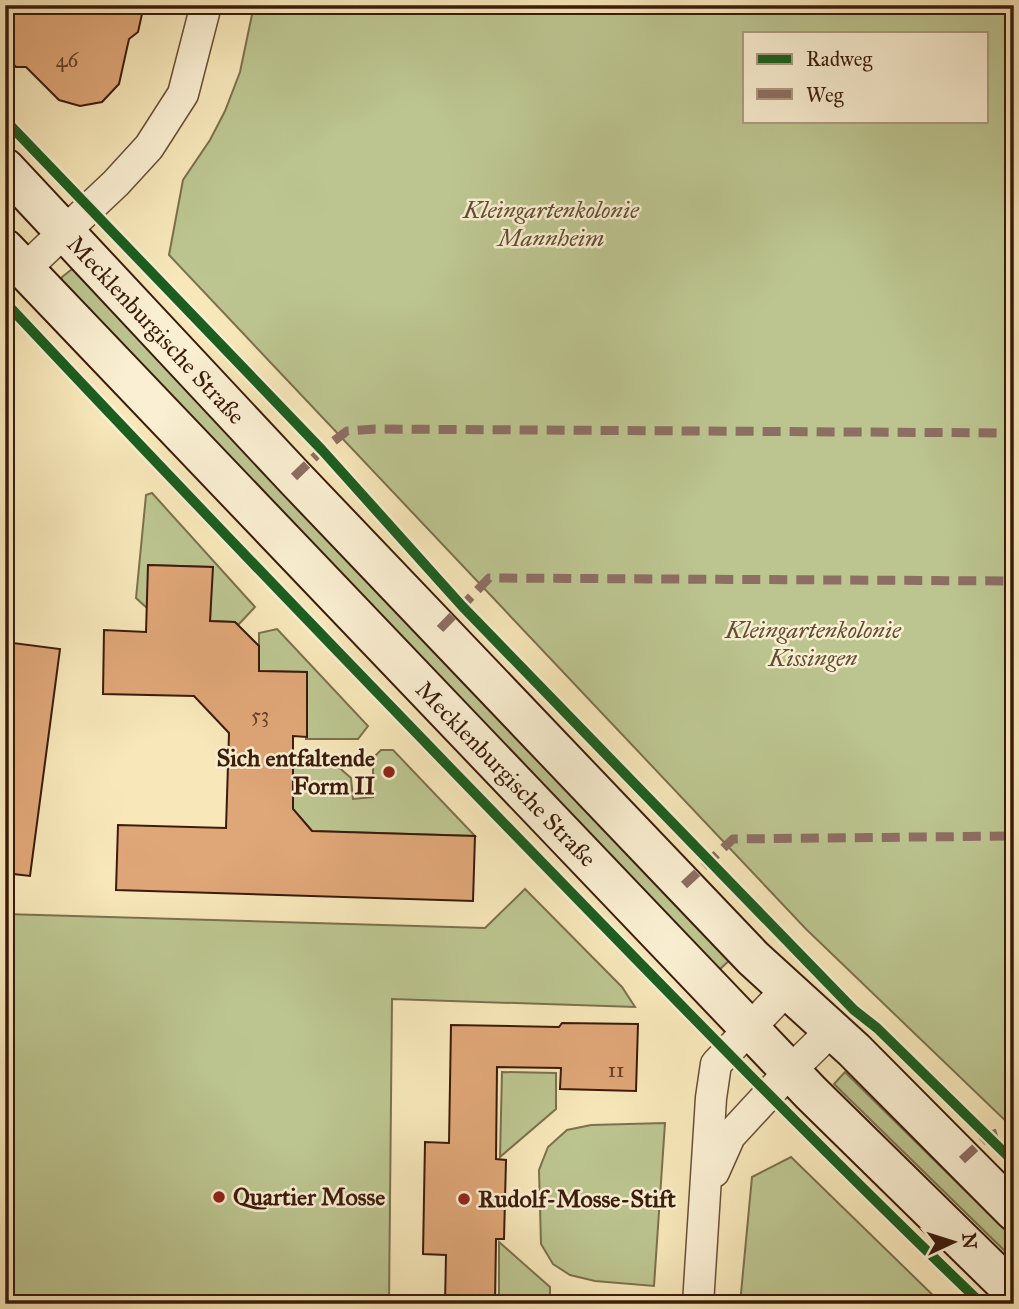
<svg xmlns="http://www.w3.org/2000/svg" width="1019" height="1309" font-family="'IM FELL Great Primer',serif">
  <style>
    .green { fill: #bcc590; stroke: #7c704e; stroke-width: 2; fill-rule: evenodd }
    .building { fill: #dfa677; stroke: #3b1b0b; stroke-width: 2 }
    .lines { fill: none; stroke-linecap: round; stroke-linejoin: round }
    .street-casing { stroke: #6a4e36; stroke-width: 33 }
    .secondary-casing { stroke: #3b1b0b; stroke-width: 42 }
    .street { stroke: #faefd2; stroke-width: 30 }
    .secondary { stroke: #faefd2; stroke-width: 38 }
    .quiet { stroke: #8d6e63; stroke-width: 9; stroke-dasharray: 18 9; stroke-linecap: butt }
    .cycleway-casing { stroke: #faefd2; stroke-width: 15 }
    .cycleway { stroke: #1b5e20; stroke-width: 10 }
    .poi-dot { fill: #8f2418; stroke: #faefd2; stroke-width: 2.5 }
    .labels { text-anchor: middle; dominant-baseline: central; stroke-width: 5; stroke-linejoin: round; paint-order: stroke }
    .number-label { font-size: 21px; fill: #643e26 }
    .park-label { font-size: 24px; font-style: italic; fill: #624e33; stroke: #faefd2 }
    .street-label { font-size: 24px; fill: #3b1b0b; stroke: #faefd2 }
    .poi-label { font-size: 24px; font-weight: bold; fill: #3b1b0b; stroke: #faefd2; text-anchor: start }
  </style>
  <rect width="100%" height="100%" fill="#f7e7b9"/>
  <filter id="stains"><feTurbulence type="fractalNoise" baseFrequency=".00286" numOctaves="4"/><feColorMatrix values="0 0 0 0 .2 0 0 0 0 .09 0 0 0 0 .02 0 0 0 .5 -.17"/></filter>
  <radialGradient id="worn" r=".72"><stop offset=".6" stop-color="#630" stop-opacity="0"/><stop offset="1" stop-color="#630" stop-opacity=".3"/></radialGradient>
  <g class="green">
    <path d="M 254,5 L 1014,5 L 1014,1129 L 806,929 L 169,255 L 183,180 L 210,140 L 225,111 L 240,72 ZM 744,33 L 986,33 L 986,121 L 744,121 Z"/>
    <polygon points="72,269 732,958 719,970 61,283 62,277"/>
    <polygon points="152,493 255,607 238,625 235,622 210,621 212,567 149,565 147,608 136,598 146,495"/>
    <polygon points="277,629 368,726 358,739 306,739 307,672 259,671 259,633"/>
    <polygon points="381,750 393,750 475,836 312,831 293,809 293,766 307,758 327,757 351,778 353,799 373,797 373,758"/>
    <polygon points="525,889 622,987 635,1007 392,999 389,1304 5,1304 5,914 485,928"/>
    <polygon points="502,1072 556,1073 556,1109 500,1157"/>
    <polygon points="845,1072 1014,1239 1014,1260 834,1084"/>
    <polygon points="665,1123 654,1286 595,1281 570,1275 553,1264 541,1244 539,1170 548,1147 567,1130 591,1125"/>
    <polygon points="791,1157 942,1304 740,1304 752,1177"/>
    <polygon points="499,1242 550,1287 550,1304 499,1304"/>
  </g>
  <g class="building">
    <polygon points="5,5 144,5 138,32 129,39 119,84 102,102 80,106 59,100 26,67 16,67 5,55"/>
    <polygon points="148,565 213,567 210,621 235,622 259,646 259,671 307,672 307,737 293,736 293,809 312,831 475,836 473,901 116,890 118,825 226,828 229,733 194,696 103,694 104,630 146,632"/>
    <polygon points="5,642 60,649 30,876 5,873"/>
    <polygon points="562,1023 638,1024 636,1091 560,1089 561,1068 497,1067 496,1159 506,1160 504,1239 496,1239 495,1304 445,1304 446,1255 423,1254 425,1142 449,1143 451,1025 559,1027"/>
  </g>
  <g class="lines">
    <g class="street-casing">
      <g id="street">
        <polyline points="25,269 116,183 149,147 183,94 206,5"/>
        <polyline points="714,1172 730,1136 790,1071 832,1030"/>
        <polyline points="698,1304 711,1098 716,1064 787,989"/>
      </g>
    </g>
    <g class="secondary-casing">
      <g id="secondary">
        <polyline points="5,168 294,477 753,958 854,1050 1014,1211"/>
        <polyline points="5,249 811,1093 1014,1292"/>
      </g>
    </g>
    <use href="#street" class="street"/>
    <use href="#secondary" class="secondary"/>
    <g class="quiet">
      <polyline points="294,477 322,450 347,431 375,429 1014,433"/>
      <polyline points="440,629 489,578 1014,581"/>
      <polyline points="684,885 733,839 1014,836"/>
      <polyline points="962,1160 988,1136 1014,1128"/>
    </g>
    <g class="cycleway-casing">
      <g id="cycleway">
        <polyline points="5,120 322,450 462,606 854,1010 877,1028 1014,1162"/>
        <path d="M 5,302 C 154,461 305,618 457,775 C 630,953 802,1132 982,1304"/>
      </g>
    </g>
    <use href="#cycleway" class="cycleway"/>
  </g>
  <g class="poi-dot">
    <circle cx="389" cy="772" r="7"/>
    <circle cx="219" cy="1197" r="7"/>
    <circle cx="464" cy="1199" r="7"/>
  </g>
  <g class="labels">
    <g class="number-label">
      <text x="67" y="60">46</text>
      <text x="260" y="715">53</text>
      <text x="616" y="1070">11</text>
    </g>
    <g class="park-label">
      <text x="551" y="210">Kleingartenkolonie<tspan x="551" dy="28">Mannheim</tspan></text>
      <text x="813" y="630">Kleingartenkolonie<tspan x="813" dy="28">Kissingen</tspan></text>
    </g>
    <g class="street-label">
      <text transform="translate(156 330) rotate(47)">Mecklenburgische Straße</text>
      <text transform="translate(506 774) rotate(46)">Mecklenburgische Straße</text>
    </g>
    <g class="poi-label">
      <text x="375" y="758" text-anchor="end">Sich entfaltende<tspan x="375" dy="28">Form II</tspan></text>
      <text x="233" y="1197">Quartier Mosse</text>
      <text x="478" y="1199">Rudolf-Mosse-Stift</text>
    </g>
  </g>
  <rect width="1019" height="1309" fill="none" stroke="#f7e7b9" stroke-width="28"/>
  <rect x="7" y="7" width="1005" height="1295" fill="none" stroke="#3b1b0b" stroke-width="3.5"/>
  <rect x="14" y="14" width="991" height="1281" fill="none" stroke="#3b1b0b" stroke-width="2"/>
  <rect x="743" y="32" width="245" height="91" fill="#faefd2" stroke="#ae9a82" stroke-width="2"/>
  <rect x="757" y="54" width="35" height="10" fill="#1b5e20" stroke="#ae9a82" stroke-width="2"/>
  <text x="806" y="66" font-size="21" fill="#3b1b0b">Radweg</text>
  <rect x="757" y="89" width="35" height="10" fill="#8d6e63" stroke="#ae9a82" stroke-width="2"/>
  <text x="806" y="102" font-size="21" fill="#3b1b0b">Weg</text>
  <g transform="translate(953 1242) rotate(86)" stroke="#faefd2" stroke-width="5" paint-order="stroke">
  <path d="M0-5L12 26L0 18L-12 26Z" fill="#3b1b0b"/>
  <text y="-10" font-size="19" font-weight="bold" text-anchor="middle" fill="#3b1b0b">N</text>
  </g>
  <rect width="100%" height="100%" filter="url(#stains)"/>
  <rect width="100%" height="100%" fill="url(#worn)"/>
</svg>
